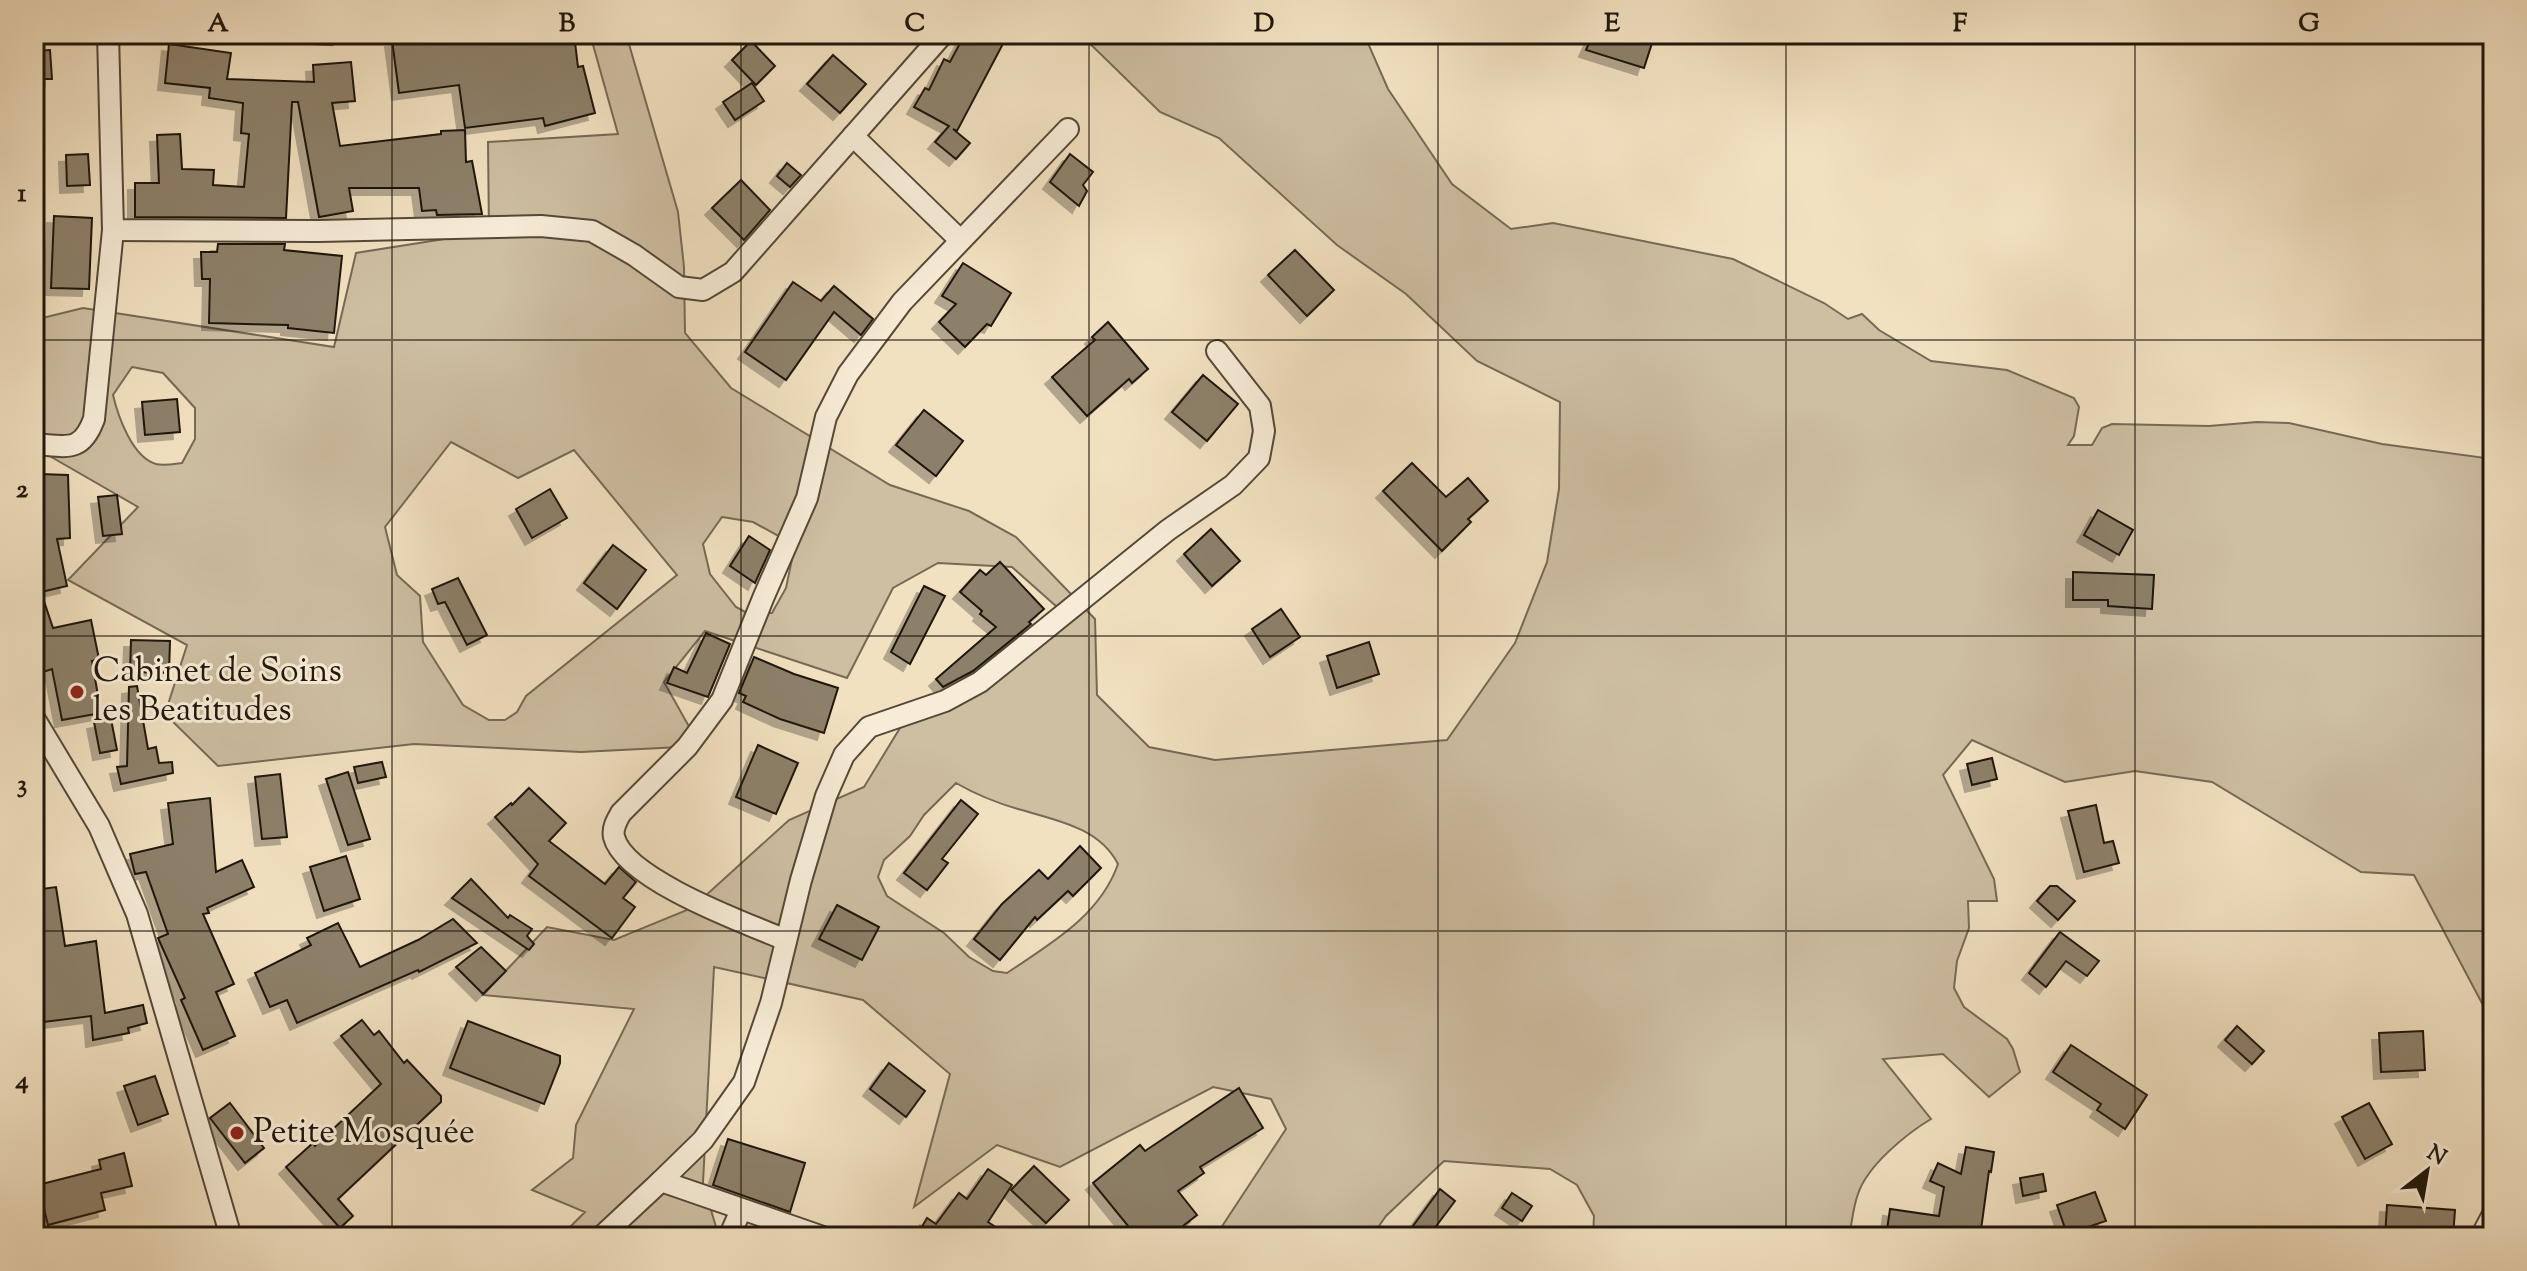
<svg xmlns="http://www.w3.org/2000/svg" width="2527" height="1271" font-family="'Sorts Mill Goudy',serif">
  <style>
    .green { fill: #cebea2; stroke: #766a56; stroke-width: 2; fill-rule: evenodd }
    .building { fill: #8d806a; stroke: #1f160b; stroke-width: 2; filter: url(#shadow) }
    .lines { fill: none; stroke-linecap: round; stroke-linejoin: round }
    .minor-casing { stroke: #544938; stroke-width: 24 }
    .minor { stroke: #f7ecd7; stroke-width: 20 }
    .grid { fill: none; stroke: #1f160b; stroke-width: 2; stroke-opacity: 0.55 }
    .poi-dot { fill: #8f2418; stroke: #f7ecd7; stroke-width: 3 }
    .labels { text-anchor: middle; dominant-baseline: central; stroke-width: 6; stroke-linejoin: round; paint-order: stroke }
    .poi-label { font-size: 34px; fill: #1f160b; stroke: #f7ecd7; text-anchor: start }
    .neatline { fill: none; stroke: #1f160b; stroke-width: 3 }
    .grid-label { font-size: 26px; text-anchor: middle; font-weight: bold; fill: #1f160b }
  </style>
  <defs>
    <filter id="shadow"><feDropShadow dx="-7" dy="7" stdDeviation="0" flood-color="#0004"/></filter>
  </defs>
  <rect width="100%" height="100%" fill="#f2e1c1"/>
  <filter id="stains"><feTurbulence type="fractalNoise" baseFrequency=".0025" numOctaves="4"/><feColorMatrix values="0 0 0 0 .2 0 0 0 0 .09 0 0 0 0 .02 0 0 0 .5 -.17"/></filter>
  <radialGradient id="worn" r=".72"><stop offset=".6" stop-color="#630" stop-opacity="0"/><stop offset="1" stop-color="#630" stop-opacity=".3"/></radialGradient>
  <g class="green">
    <polygon points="221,34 318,34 331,45 252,41"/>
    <path d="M 590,34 L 626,34 L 678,212 L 684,267 L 685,333 L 731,388 L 890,485 L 969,511 L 1016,537 L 1095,619 L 1097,695 L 1149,747 L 1215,760 L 1447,740 L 1515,643 L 1547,562 L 1559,489 L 1560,402 L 1477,361 L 1406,294 L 1337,245 L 1219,138 L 1160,112 L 1080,34 L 1364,34 L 1388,89 L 1452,184 L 1511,229 L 1553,223 L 1733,259 L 1824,303 L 1848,319 L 1862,314 L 1879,330 L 1931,361 L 2007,370 L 2074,398 L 2079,407 L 2074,436 L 2068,445 L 2092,445 L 2102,428 L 2112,424 L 2209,426 L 2257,422 L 2289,423 L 2382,444 L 2493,459 L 2493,1024 L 2414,875 L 2361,872 L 2212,782 L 2135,771 L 2065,782 L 1972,740 L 1943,775 L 1994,879 L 1997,901 L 1968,901 L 1969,928 L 1957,961 L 1954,988 L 1964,1007 L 2007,1039 L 2013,1049 L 2020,1072 L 1989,1097 L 1943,1054 L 1883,1059 L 1931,1119 C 1906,1134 1867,1166 1858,1194 C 1853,1207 1852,1223 1849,1237 L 1593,1237 L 1594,1216 L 1577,1185 L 1550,1169 L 1444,1161 L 1386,1216 L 1379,1226 L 1380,1237 L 1215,1237 L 1286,1129 L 1271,1099 L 1213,1087 L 1060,1167 L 997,1145 L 914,1207 L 950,1074 L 863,1000 L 714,967 L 703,1183 L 719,1237 L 560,1237 L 585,1212 L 532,1190 L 573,1158 L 576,1125 L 634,1009 L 483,995 L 547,927 L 614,940 L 692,908 L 789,820 L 864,787 L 900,728 L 1057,607 L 1012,567 L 938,563 L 893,588 L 847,678 L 705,631 L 664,682 L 700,746 L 581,752 L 414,744 L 218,766 L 165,714 L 187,645 L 68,580 L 138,507 L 34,447 L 34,320 L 83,308 L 334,347 L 356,253 L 489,232 L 488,142 L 618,134 ZM 132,367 L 163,373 L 195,408 L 195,439 L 182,463 C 174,464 164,466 156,464 C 132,457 118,416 113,395 ZM 451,442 L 518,478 L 574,450 L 677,575 L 526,696 L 517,712 L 505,720 L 489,720 L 463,705 L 423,642 L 420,596 L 397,575 L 385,527 ZM 722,517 L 753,522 L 795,545 L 786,588 L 772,613 L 747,613 L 736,607 L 710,574 L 703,544 ZM 956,783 C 975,794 997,803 1018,809 C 1055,820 1099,827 1118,864 C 1100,916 1050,944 1007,973 L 993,971 L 969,957 L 944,933 L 887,896 L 878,877 L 884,860 L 910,836 L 924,815 Z"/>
  </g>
  <g class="building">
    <polygon points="438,34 574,34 578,67 583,66 595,113 545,126 543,118 465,128 459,85 399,93 392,40"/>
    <polygon points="965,34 994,34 1005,40 957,131 953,129 970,143 956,159 935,142 949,126 914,107 925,88 929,90 944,59 950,62"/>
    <polygon points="1593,34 1636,34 1653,40 1644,68 1586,50"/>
    <polygon points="751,41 775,66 756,85 732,60"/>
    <polygon points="169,44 231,53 227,79 314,82 313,65 351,62 355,101 332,103 340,146 441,134 441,131 465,130 466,162 472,161 482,214 437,215 436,210 422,211 419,188 349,188 353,211 319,217 298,102 292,102 286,218 135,217 135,183 159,183 157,135 180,134 182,169 214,170 213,185 244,187 249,134 241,133 243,103 209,98 210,88 165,83"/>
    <polygon points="50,50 52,79 34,79 34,51"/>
    <polygon points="833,55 866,84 840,113 807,84"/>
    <polygon points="752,83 764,101 735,120 723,102"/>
    <polygon points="88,154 90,185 67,186 66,155"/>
    <polygon points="1070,154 1093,172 1083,185 1087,191 1079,206 1050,182"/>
    <polygon points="787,163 801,175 790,187 777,176"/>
    <polygon points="741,180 770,210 744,240 712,208"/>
    <polygon points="54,216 92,218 89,289 51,288"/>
    <polygon points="218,244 285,244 284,250 342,256 334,333 288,328 288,325 209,323 210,279 202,279 201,252 217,252"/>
    <polygon points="1295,250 1334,290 1307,316 1268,275"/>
    <polygon points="963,263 1011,293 991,326 987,324 965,347 939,322 956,304 942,296"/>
    <polygon points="793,282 821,301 834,286 873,319 861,335 834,312 786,380 745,352"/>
    <polygon points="1108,322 1148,369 1132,383 1129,379 1087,416 1052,377 1095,340 1092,337"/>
    <polygon points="1203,375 1238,404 1207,441 1172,412"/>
    <polygon points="177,399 180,432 145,435 142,402"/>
    <polygon points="924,410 963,441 936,476 896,445"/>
    <polygon points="1412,463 1446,497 1468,478 1488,501 1468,519 1471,522 1442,551 1383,491"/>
    <polygon points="39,474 68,475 70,538 57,539 67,586 41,592 53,628 91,620 99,659 92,661 101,713 62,720 52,669 34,675 34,508 37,508"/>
    <polygon points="550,489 567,518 532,538 516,509"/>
    <polygon points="117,495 122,534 103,536 98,497"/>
    <polygon points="2098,510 2133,530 2119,555 2084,535"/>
    <polygon points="1211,529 1240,561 1212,586 1184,554"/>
    <polygon points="749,536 770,550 755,583 730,566"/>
    <polygon points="613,545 646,570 617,609 584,583"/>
    <polygon points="1000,562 1044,609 1029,622 1031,624 973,671 943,687 936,679 996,627 980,614 982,611 960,592 980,570 986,575"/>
    <polygon points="2073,572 2154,575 2152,609 2108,606 2108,600 2073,600"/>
    <polygon points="458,578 487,635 467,645 445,602 438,604 432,589"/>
    <polygon points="924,586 945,596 910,664 891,652"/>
    <polygon points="1281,609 1300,637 1270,657 1252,629"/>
    <polygon points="706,633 730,644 708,697 667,683 674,667 687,673"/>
    <polygon points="131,640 170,641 169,673 130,672"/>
    <polygon points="1369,642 1379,674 1337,688 1327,656"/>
    <polygon points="754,657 794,674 838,688 824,733 780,719 743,702 746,696 739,693"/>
    <polygon points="137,686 148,749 156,747 159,763 172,762 173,773 121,784 117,767 127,766 129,687"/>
    <polygon points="111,719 117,750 100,753 94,722"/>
    <polygon points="758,745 798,763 776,814 736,797"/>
    <polygon points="1992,758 1997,779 1972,785 1967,764"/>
    <polygon points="382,762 386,777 358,783 354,767"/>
    <polygon points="348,772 370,839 348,845 326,779"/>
    <polygon points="280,774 287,837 262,839 255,777"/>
    <polygon points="529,788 566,823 549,841 605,884 619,867 636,882 623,898 635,907 612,938 529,876 538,864 495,817 511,803 512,805"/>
    <polygon points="210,798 216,872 242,860 254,887 207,908 209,913 203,914 234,984 216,992 235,1036 203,1050 181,1000 185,998 158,938 168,934 146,872 135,874 130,854 173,844 168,803"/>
    <polygon points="961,800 978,814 942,859 948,863 927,890 904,873"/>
    <polygon points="2096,805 2104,843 2113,841 2119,863 2084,872 2068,811"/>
    <polygon points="1080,846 1101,868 1073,896 1068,891 1037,920 1035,917 1000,960 974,939 1002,904 1039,870 1048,879"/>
    <polygon points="346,856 360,899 324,911 310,867"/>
    <polygon points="471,879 508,918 510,915 532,929 527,936 534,944 529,950 452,898"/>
    <polygon points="2050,886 2057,886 2075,901 2058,920 2037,901"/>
    <polygon points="56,887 65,946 96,941 105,1013 143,1005 147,1023 128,1028 129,1033 93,1040 91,1016 44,1022 34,953 34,890"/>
    <polygon points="837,905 879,927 862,960 819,939"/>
    <polygon points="453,919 477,943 419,972 418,970 297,1023 287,1000 270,1007 255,973 311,945 307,938 338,923 360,967 418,940"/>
    <polygon points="2060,932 2099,961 2087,976 2066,961 2046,987 2029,973"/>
    <polygon points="481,947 506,971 483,994 456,967"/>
    <polygon points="362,1020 374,1035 379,1031 404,1063 407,1060 441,1096 441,1102 338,1199 353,1216 340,1228 286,1167 313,1143 315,1146 381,1084 341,1036"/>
    <polygon points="468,1021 560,1056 560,1063 544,1104 450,1068"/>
    <polygon points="2237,1026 2264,1051 2252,1064 2225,1040"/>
    <polygon points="2423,1031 2425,1070 2381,1072 2379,1033"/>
    <polygon points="2071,1045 2147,1095 2125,1129 2097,1110 2101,1104 2053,1072"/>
    <polygon points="889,1063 925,1091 906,1117 870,1089"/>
    <polygon points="155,1076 168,1114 138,1125 124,1086"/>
    <polygon points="1239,1088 1263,1128 1200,1167 1204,1173 1178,1191 1197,1215 1169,1237 1137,1237 1093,1183 1140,1145 1145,1151"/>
    <polygon points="230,1103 264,1148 245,1163 210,1118"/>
    <polygon points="2369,1103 2392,1144 2365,1159 2342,1117"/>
    <polygon points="728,1139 805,1163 790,1212 713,1185"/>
    <polygon points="1966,1147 1994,1152 1991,1172 1989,1171 1980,1237 1886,1237 1890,1209 1939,1216 1944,1187 1930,1181 1938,1163 1961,1174"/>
    <polygon points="124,1153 132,1186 101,1193 105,1210 48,1225 38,1185 101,1169 99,1160"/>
    <polygon points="1034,1166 1069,1200 1046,1223 1011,1190"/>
    <polygon points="988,1169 1012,1185 988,1222 1011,1237 916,1237 927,1218 936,1224 959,1193 967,1199"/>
    <polygon points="2043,1174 2046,1191 2023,1196 2020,1178"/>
    <polygon points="1440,1189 1455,1201 1428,1237 1405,1237"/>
    <polygon points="2095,1192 2106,1221 2067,1234 2057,1205"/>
    <polygon points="1512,1193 1532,1206 1522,1221 1502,1208"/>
    <polygon points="2387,1205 2455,1210 2453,1237 2385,1237"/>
  </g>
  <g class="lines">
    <g class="minor-casing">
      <g id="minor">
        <polyline points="108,34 113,230 319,231 541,226 592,231 634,255 679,287 703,290 733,272 943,34"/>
        <polyline points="853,136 960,240"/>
        <path d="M 34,444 C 66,446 81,454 94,419 L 113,230"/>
        <polyline points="34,718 99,826 137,914 231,1237"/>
        <path d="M 786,940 C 748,924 625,880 614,837 C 612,828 617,820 621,813 L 687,747 L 722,700 L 764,596 L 807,498 L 826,417 L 848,374 L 902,302 L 1068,129"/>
        <polyline points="661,1181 703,1140 744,1082 771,1003 801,880 826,796 844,755 869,727 945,701 980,682 1168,530 1233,485 1259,458 1264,431 1260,406 1217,351"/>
        <polyline points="601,1237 661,1181 823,1237"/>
        <polyline points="729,1237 741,1210"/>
        <polyline points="2481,1237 2493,1214"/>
      </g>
    </g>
    <use href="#minor" class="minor"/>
  </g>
  <path class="grid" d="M 392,34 L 392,1237M 741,34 L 741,1237M 1089,34 L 1089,1237M 1438,34 L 1438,1237M 1786,34 L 1786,1237M 2135,34 L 2135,1237M 34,340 L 2493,340M 34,636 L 2493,636M 34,931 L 2493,931"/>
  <g class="poi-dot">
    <circle cx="77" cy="692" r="8"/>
    <circle cx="237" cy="1133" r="8"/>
  </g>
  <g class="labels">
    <g class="poi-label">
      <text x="93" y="672">Cabinet de Soins<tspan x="93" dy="39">les Beatitudes</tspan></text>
      <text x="253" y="1133">Petite Mosquée</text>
    </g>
  </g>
  <rect width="2527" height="1271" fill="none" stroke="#f2e1c1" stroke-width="88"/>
  <g transform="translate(2427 1171) rotate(31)" stroke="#f7ecd7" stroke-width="6" paint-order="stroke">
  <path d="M0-6L14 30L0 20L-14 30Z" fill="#1f160b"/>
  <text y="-12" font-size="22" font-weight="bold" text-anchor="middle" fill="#1f160b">N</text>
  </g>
  <rect x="44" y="44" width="2439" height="1183" class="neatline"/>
  <g class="grid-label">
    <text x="218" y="31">A</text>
    <text x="567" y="31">B</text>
    <text x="915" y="31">C</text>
    <text x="1264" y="31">D</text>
    <text x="1612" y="31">E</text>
    <text x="1960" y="31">F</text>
    <text x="2309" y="31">G</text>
    <text x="22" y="201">1</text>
    <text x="22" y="497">2</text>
    <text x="22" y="792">3</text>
    <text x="22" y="1088">4</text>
  </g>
  <rect width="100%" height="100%" filter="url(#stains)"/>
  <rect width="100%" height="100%" fill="url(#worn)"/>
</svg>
